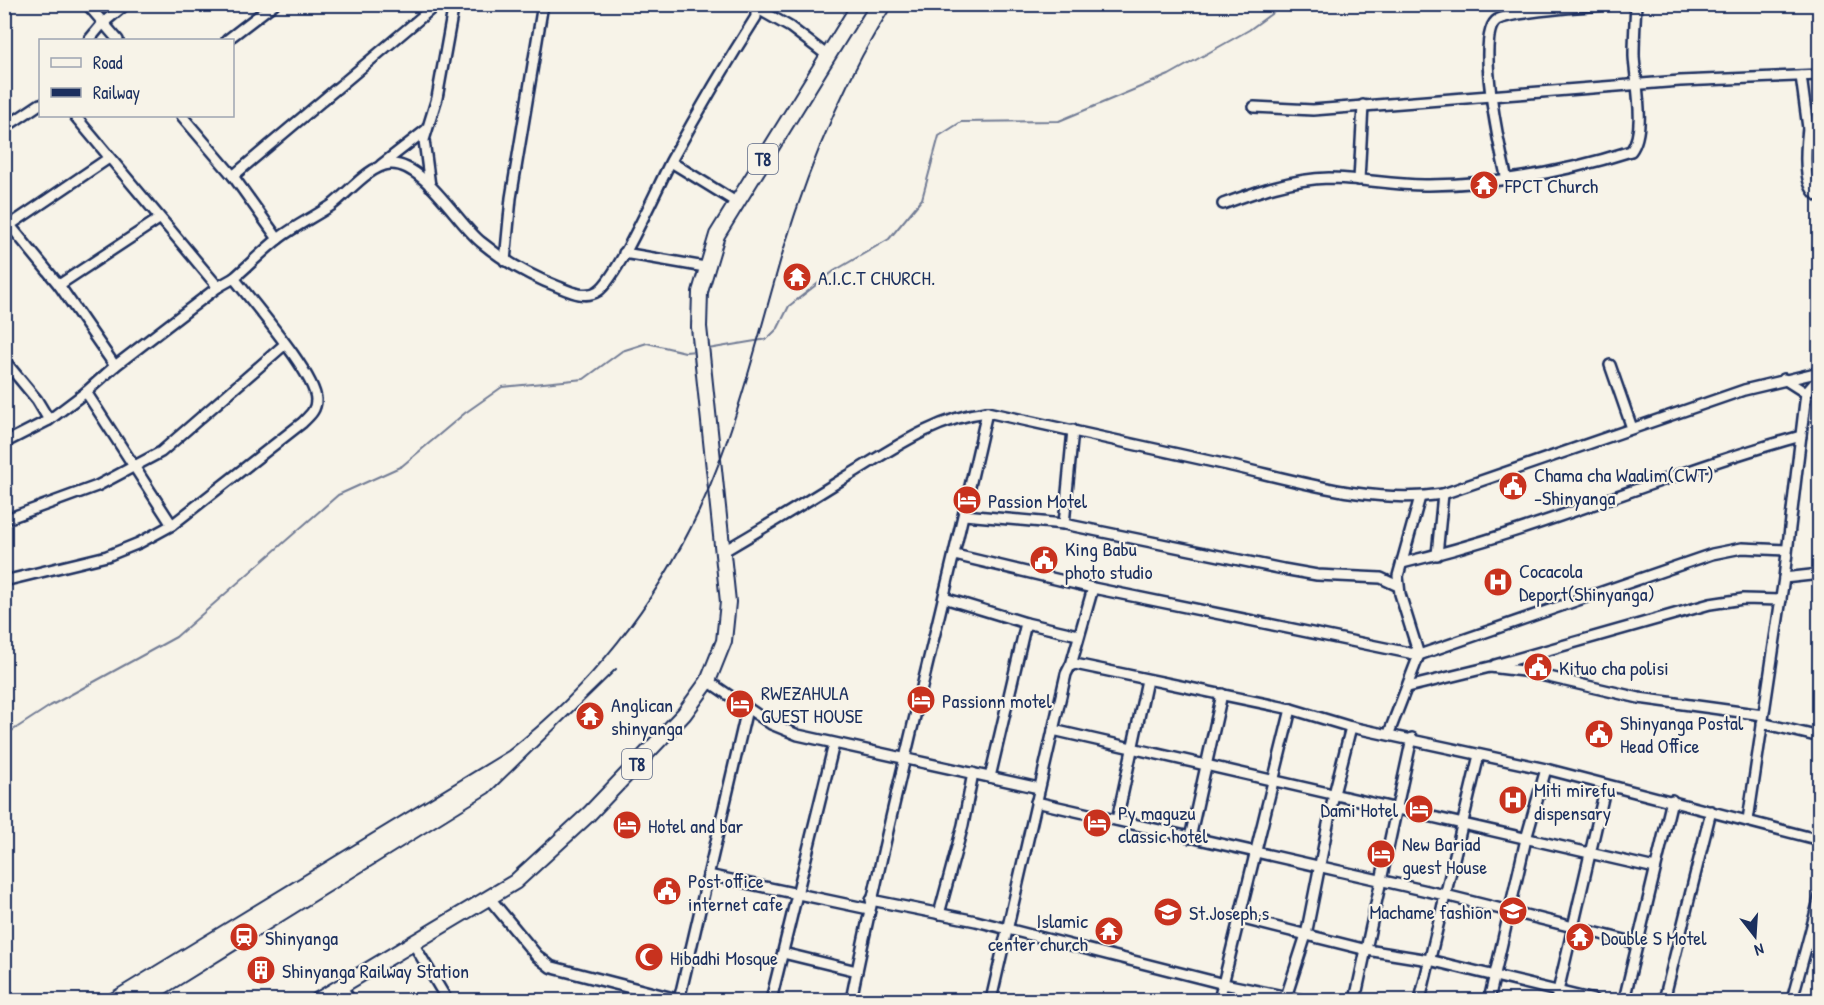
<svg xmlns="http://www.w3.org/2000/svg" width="1824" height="1005" font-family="'Patrick Hand',sans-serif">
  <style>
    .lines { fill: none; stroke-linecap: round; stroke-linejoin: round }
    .stream { stroke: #727c95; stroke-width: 2 }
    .minor-casing { stroke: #1b2f5e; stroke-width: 14 }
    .major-casing { stroke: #1b2f5e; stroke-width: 15 }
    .highway-casing { stroke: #1b2f5e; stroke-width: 18 }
    .minor { stroke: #f7f3e8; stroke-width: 9 }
    .major { stroke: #f7f3e8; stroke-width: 10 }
    .highway { stroke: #f7f3e8; stroke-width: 14 }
    .rail { stroke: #1b2f5e; stroke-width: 2 }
    .labels { text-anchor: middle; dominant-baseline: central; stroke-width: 4.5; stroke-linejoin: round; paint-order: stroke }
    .shield { fill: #f7f3e8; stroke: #5d6a87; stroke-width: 1.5 }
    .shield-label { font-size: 18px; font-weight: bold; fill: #1b2f5e }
    .poi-label { font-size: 20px; fill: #1b2f5e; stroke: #f7f3e8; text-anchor: start }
  </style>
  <rect width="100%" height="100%" fill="#f7f3e8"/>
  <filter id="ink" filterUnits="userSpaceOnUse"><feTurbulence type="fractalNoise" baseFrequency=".0167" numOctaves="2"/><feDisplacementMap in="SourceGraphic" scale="12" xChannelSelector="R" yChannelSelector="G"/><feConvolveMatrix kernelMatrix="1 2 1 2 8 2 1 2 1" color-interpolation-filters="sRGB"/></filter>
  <g filter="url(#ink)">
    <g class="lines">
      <g class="stream">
        <polyline points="708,349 767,339 778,328 789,306 834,271 889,239 922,199 939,136 961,122 1059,121 1169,75 1249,30 1285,4"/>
        <polyline points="4,736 50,706 176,637 338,495 402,466 465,413 502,387 584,379 622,351 647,343 685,352 696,351"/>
      </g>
      <g class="minor-casing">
        <g id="minor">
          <polyline points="87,4 118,40"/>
          <polyline points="760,10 790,27 828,56"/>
          <polyline points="89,40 103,23 126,4"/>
          <polyline points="227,40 274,4"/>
          <polyline points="1801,76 1808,128 1820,132"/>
          <polyline points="1254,107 1313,110 1680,81 1820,75"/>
          <polyline points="75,116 218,287"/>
          <polyline points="182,116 233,176 437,4"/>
          <polyline points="4,128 40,104"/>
          <path d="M 1808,128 C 1806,146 1801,187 1820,197"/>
          <polyline points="671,162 736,202"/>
          <polyline points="381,165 426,130"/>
          <polyline points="233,176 278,239"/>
          <polyline points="1359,180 1363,105"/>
          <path d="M 1507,180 C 1501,154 1474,34 1497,20 C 1512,11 1593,6 1615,4"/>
          <polyline points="430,186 424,140 437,98 454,4"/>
          <path d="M 1223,204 C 1258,191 1291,179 1329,178 C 1363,178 1395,186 1429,185 C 1498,184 1566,172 1631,151 C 1647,130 1635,81 1634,56 C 1634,38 1635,21 1636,4"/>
          <polyline points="4,218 59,285 115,366"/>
          <polyline points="4,229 109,158"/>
          <polyline points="624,253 705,267"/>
          <polyline points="505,261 511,198 543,4"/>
          <path d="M 234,278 C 249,265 263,251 278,239 C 295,226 314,217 332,205 C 349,192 369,166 390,164 C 424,162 457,223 481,242 C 505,262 530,276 559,287 C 571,292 586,299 598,291 C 617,279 658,186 671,161 C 698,112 726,64 756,17 L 756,4"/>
          <polyline points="59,285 159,219"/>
          <polyline points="4,360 37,400 49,420"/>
          <polyline points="1610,365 1632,428"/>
          <polyline points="1784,379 1806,393"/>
          <polyline points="86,392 172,525"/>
          <path d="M 4,443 L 49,420 L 86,392 L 115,366 L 218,287 L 234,278 C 252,302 316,375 316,400 C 316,411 309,416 302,423 L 172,525 L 139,543 L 107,556 L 4,581"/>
          <polyline points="964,515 1064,524 1283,569 1317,575 1381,578 1398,586"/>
          <polyline points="4,520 97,486 161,452 284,345"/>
          <polyline points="1064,524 1073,430"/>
          <path d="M 724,551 C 765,527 806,502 846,477 C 891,450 934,418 987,412 C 1066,429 1144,447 1223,464 C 1295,480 1369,505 1443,494 L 1744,390 L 1820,372"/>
          <polyline points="955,555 1093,588 1419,655 1712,554 1742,548 1786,550"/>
          <polyline points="1437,555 1443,494"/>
          <path d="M 1402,563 C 1539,531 1666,473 1801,436"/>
          <polyline points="1784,578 1820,574"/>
          <polyline points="944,598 1026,623 1078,635"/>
          <polyline points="1071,665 1093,588"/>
          <polyline points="1495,665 1710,604 1743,599 1781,600"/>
          <polyline points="708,681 771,724 798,735 1039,788"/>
          <polyline points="1408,687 1490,667 1523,671 1639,698 1763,715"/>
          <polyline points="1762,723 1820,737"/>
          <polyline points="1053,730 1655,868"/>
          <polyline points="1389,733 1419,655 1400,594 1398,576 1420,497"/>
          <polyline points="990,777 1026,623"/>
          <polyline points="1036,802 1445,895 1637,943"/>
          <polyline points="1117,820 1147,680"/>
          <polyline points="1748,820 1784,578 1806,393 1820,377"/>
          <polyline points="1190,838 1222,694"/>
          <polyline points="708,875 869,909"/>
          <polyline points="871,900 976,921 1224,984 1303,1000"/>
          <polyline points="939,914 963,825 973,773"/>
          <polyline points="1239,918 1367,950 1429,960 1594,1000"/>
          <polyline points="413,943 447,1000"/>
          <polyline points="783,953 857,971"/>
          <polyline points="342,987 350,1000"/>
          <polyline points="679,1000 747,709"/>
          <polyline points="771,1000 834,744"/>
          <path d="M 851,1000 C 891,803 943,608 987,412"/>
          <polyline points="991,1000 1066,674 1070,666 1075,664 1291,709 1351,727 1546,769 1820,840"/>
          <polyline points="1219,1000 1291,709"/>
          <polyline points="1285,1000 1306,935 1334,794 1351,727"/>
          <polyline points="1355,1000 1412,738"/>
          <polyline points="1420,1000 1479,755"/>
          <polyline points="1489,1000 1526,839 1546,769"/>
          <polyline points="1556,1000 1606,785"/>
          <polyline points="1624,1000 1672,800"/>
          <polyline points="1664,1000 1711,811"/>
          <polyline points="1792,1000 1820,896"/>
        </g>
      </g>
      <g class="major-casing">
        <polyline id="major" points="490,899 537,956 551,967 679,1000"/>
      </g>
      <g class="highway-casing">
        <polyline id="highway" points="318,1000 515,882 589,814 684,714 708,681 724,641 728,602 699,327 700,292 717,235 860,4"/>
      </g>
      <use href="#minor" class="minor"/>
      <use href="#major" class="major"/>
      <use href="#highway" class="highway"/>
      <g class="rail">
        <path d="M 99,1000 L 508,751 C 589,688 655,605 699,511 C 737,428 758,336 784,248 C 810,164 844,79 893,4"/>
        <polyline points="156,1000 489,793 616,669"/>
      </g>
    </g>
  </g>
  <defs>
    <g id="temple-disc" transform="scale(1.5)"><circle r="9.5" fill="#c8321e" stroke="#f7f3e8"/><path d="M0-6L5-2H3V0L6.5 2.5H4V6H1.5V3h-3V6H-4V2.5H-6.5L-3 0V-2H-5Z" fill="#fff"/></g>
    <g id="civic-disc" transform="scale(1.5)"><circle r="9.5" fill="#c8321e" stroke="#f7f3e8"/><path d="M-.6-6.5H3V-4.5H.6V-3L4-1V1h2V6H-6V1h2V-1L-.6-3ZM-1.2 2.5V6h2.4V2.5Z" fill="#fff"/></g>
    <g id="hotel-disc" transform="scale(1.5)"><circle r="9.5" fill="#c8321e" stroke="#f7f3e8"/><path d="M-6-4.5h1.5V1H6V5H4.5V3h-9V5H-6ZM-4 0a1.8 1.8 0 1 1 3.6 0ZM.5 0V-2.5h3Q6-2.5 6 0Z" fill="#fff"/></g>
    <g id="hospital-disc" transform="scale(1.5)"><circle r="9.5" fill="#c8321e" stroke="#f7f3e8"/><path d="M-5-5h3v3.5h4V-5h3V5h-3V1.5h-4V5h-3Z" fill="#fff"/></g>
    <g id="school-disc" transform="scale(1.5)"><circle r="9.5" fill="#c8321e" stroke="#f7f3e8"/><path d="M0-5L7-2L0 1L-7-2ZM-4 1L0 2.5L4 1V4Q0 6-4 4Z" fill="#fff"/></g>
    <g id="university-disc" transform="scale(1.5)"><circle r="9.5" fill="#c8321e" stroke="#f7f3e8"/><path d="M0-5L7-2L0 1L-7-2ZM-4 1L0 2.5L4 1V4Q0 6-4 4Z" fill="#fff"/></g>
    <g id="station-disc" transform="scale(1.5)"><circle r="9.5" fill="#c8321e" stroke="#f7f3e8"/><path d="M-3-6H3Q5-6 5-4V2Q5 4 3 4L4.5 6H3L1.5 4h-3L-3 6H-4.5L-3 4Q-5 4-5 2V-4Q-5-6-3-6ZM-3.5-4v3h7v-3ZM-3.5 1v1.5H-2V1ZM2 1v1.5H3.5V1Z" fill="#fff"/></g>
    <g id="mosque-disc" transform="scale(1.5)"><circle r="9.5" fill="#c8321e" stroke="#f7f3e8"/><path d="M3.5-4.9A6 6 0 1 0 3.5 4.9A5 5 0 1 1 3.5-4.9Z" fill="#fff"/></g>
    <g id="building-disc" transform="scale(1.5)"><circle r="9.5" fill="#c8321e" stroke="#f7f3e8"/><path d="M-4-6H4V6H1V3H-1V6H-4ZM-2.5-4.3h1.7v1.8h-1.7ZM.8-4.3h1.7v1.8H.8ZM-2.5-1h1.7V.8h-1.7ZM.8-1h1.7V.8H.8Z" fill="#fff"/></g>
  </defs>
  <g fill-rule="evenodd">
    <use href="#temple-disc" x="1484" y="185"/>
    <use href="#temple-disc" x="797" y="277"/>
    <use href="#civic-disc" x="1513" y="486"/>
    <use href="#hotel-disc" x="967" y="500"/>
    <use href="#civic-disc" x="1044" y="560"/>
    <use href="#hospital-disc" x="1498" y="582"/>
    <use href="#civic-disc" x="1538" y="667"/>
    <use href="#hotel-disc" x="921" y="700"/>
    <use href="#hotel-disc" x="740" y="704"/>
    <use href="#temple-disc" x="590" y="716"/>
    <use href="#civic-disc" x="1599" y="734"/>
    <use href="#hospital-disc" x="1513" y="800"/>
    <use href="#hotel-disc" x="1419" y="809"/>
    <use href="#hotel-disc" x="1097" y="823"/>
    <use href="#hotel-disc" x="627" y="825"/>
    <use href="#hotel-disc" x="1381" y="854"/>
    <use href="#civic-disc" x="667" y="891"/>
    <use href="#school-disc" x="1513" y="911"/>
    <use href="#university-disc" x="1168" y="912"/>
    <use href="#temple-disc" x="1109" y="931"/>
    <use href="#station-disc" x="244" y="937"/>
    <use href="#temple-disc" x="1580" y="937"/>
    <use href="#mosque-disc" x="649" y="957"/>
    <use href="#building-disc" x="261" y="970"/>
  </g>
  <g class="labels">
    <g class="shield">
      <rect x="748" y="144" width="30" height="30" rx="4.5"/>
      <rect x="622" y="749" width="30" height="30" rx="4.5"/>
    </g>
    <g class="shield-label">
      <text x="763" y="159">T8</text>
      <text x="637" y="764">T8</text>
    </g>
    <g class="poi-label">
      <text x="1505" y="185">FPCT Church</text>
      <text x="818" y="277">A.I.C.T CHURCH.</text>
      <text x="1534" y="474">Chama cha Waalim(CWT)<tspan x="1534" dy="23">-Shinyanga</tspan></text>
      <text x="988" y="500">Passion Motel</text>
      <text x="1065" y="548">King Babu<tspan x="1065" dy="23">photo studio</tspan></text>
      <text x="1519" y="570">Cocacola<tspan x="1519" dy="23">Deport(Shinyanga)</tspan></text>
      <text x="1559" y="667">Kituo cha polisi</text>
      <text x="761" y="692">RWEZAHULA<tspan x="761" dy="23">GUEST HOUSE</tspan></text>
      <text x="942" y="700">Passionn motel</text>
      <text x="611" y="704">Anglican<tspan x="611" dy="23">shinyanga</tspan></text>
      <text x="1620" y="722">Shinyanga Postal<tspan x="1620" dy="23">Head Office</tspan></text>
      <text x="1534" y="789">Miti mirefu<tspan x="1534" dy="23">dispensary</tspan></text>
      <text x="1398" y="809" text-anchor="end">Dami Hotel</text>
      <text x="1118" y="812">Py maguzu<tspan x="1118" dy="23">classic hotel</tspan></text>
      <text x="648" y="825">Hotel and bar</text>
      <text x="1402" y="843">New Bariad<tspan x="1402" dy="23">guest House</tspan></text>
      <text x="688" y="880">Post office<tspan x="688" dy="23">internet cafe</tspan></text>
      <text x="1492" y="911" text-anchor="end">Machame fashion</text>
      <text x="1189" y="912">St.Joseph,s</text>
      <text x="1088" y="920" text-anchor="end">Islamic<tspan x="1088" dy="23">center church</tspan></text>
      <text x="265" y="937">Shinyanga</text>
      <text x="1601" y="937">Double S Motel</text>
      <text x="670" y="957">Hibadhi Mosque</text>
      <text x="282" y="970">Shinyanga Railway Station</text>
    </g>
  </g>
  <rect width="1824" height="1005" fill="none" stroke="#f7f3e8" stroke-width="24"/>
  <rect x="12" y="12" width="1800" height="981" fill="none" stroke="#1b2f5e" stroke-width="2" filter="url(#ink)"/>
  <rect x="39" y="39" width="195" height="78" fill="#f7f3e8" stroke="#9fa5b1" stroke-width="1.5"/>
  <rect x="51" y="58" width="30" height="9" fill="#f7f3e8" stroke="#9fa5b1" stroke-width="1.5"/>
  <text x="93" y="69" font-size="18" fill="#1b2f5e">Road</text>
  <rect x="51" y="88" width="30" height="9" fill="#1b2f5e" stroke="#9fa5b1" stroke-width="1.5"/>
  <text x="93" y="99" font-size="18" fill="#1b2f5e">Railway</text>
  <g transform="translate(1755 936) rotate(163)" stroke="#f7f3e8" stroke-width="4.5" paint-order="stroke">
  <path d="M0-4.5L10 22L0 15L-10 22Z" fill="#1b2f5e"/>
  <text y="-9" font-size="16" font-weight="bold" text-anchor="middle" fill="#1b2f5e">N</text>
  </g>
</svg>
